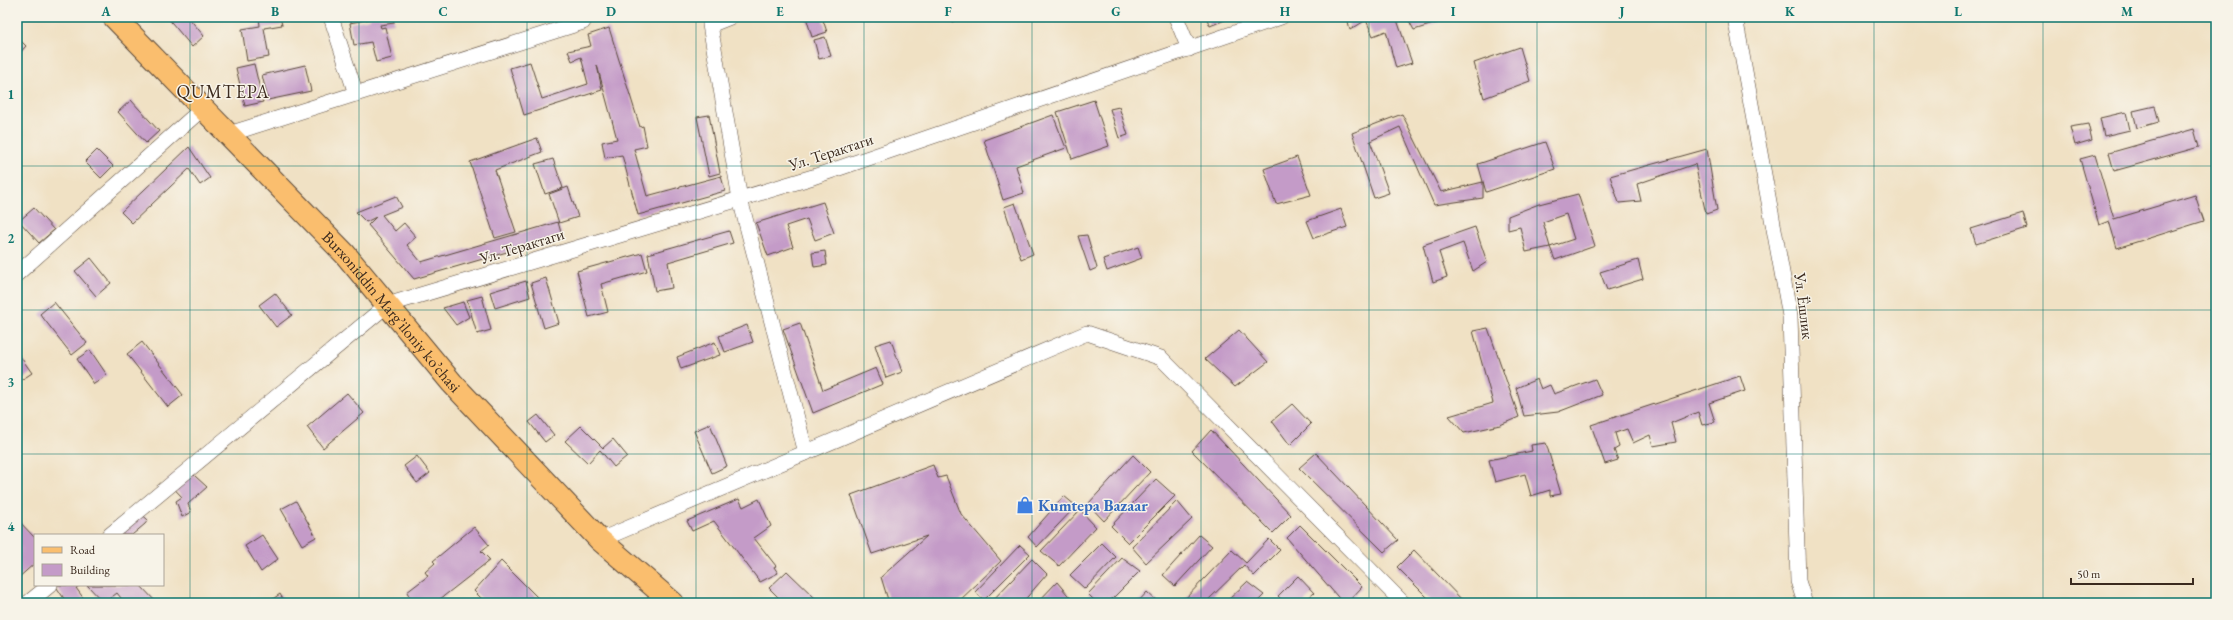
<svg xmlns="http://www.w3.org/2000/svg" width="2233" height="620" font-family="'EB Garamond',serif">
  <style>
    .building { fill: #c49bc8 }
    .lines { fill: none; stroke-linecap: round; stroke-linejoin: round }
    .street-casing { stroke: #564537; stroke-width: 16 }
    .primary-casing { stroke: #564537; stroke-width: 24 }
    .street { stroke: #fff; stroke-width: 15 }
    .primary { stroke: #fabe6e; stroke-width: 22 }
    .grid { fill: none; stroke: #0f766e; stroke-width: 1; stroke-opacity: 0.55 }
    .labels { text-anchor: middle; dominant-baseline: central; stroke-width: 3; stroke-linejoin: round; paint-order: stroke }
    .street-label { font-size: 16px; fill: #3b2a1e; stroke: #f7f3e8 }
    .shop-label { font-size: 16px; font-weight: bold; fill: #366cbe; stroke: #f7f3e8; text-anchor: start }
    .quarter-label { font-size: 18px; letter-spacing: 1px; fill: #3b2a1e; stroke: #f7f3e8 }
    .neatline { fill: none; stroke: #0f766e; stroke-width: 1.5 }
    .grid-label { font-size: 13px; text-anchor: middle; font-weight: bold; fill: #0f766e }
  </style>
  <rect width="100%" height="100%" fill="#f7f3e8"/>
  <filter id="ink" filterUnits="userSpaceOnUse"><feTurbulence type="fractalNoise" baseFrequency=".025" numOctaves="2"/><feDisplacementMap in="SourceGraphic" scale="8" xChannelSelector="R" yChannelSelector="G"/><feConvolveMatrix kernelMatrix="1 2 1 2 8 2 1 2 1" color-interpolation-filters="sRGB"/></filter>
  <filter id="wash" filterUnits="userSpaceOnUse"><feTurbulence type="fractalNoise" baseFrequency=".012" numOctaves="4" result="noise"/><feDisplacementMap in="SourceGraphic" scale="16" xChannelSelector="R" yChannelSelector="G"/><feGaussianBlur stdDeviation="0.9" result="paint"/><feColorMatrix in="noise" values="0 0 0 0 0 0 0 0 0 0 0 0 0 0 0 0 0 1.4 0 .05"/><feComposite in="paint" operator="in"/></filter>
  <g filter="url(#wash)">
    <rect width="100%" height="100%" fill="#f0e1c4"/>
    <g id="blocks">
      <g class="building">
        <polygon points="167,17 188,17 204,36 192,47"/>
        <polygon points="259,17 280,17 282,25 264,28 269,57 247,61 242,29 260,26"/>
        <polygon points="370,17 393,17 394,23 380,25 381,28 385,27 392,58 376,62 371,42 354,45 350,23 370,19"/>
        <polygon points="806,17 822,17 827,32 812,37"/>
        <polygon points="950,17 962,17 952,22"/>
        <polygon points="1206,17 1232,17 1210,26"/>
        <polygon points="1347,17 1396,17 1412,63 1396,68 1386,31 1373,36 1366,20 1350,30"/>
        <polygon points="1407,17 1448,17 1449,19 1414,30"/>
        <polygon points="609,28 640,127 643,126 647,146 634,149 647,196 721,176 725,191 638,215 622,155 605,158 602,142 617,139 597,65 602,90 524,115 510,68 530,62 542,99 588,84 581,57 572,61 568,51 591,46 588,35"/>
        <polygon points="17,37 26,46 17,56"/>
        <polygon points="825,37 831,56 819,59 814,40"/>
        <polygon points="1520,47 1530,81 1484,98 1474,63"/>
        <polygon points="254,64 263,102 245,106 236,68"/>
        <polygon points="305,65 311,91 268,100 262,75"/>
        <polygon points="131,100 159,131 146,143 118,112"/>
        <polygon points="1094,100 1109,146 1072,159 1057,112"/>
        <polygon points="2155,106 2159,122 2137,128 2133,111"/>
        <polygon points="1119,107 1128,135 1119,138 1110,109"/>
        <polygon points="2126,112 2130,130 2104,136 2100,118"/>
        <polygon points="1402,114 1441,192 1483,182 1483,198 1434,205 1400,127 1370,141 1389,193 1374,198 1352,133"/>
        <polygon points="709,115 720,173 709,176 697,117"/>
        <polygon points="1053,115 1066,148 1016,166 1024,193 1003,200 984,140"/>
        <polygon points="2088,124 2092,140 2075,145 2070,127"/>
        <polygon points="2194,129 2199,147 2114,171 2109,153"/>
        <polygon points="537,138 542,152 495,170 516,232 495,238 470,162"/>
        <polygon points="1545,142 1555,169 1486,192 1478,164"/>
        <polygon points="189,147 210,178 200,185 189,169 132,223 121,212"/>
        <polygon points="1707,149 1717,210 1706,214 1695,164 1637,184 1641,201 1619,203 1610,176"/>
        <polygon points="97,150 113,166 101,178 85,162"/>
        <polygon points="2095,155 2114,219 2195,195 2204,221 2117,248 2109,221 2099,225 2080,159"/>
        <polygon points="1297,157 1311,195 1276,204 1264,169"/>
        <polygon points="553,159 563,188 545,194 535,164"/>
        <polygon points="568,187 578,217 559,223 549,194"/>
        <polygon points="1578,194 1595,246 1555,260 1550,247 1574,239 1566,214 1543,222 1550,247 1526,252 1520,227 1508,230 1508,216 1539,204"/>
        <polygon points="396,196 402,207 382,215 395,231 404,223 416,237 407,245 421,262 558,222 562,236 414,279 368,225 376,217 366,222 356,212"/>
        <polygon points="823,202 834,233 815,240 807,219 786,226 793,247 768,256 756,223"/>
        <polygon points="1015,203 1033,254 1021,259 1004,207"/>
        <polygon points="34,208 54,230 39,243 19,221"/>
        <polygon points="1341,209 1347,227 1314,238 1307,221"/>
        <polygon points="2023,213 2027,228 1976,244 1971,229"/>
        <polygon points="1475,227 1487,262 1473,271 1463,243 1439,252 1447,277 1433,282 1423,245"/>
        <polygon points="729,231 733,243 668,262 672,288 655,291 648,254"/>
        <polygon points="1087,235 1097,268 1090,271 1078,236"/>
        <polygon points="1138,247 1142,258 1107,271 1103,259"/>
        <polygon points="825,251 827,265 814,267 812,253"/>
        <polygon points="642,253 647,271 601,284 608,312 589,317 577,271"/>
        <polygon points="91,258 111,283 96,296 75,271"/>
        <polygon points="1638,260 1643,279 1607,290 1600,272"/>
        <polygon points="546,278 559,323 544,328 531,283"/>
        <polygon points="526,281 530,297 495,308 490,292"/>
        <polygon points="275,293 292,315 276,327 259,305"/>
        <polygon points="482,296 491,330 477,334 467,300"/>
        <polygon points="54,302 87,343 72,355 40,314"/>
        <polygon points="463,302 469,317 456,325 443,308"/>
        <polygon points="800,323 823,390 876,368 883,384 813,413 783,329"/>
        <polygon points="747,325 753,342 725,352 719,336"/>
        <polygon points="1488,328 1519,417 1500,425 1464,433 1449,416 1493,403 1473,331"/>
        <polygon points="1239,330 1268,362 1235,387 1205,359"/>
        <polygon points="891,340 902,372 886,378 875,345"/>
        <polygon points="142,342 183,395 168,407 127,354"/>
        <polygon points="715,342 720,355 681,369 677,357"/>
        <polygon points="90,350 107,375 94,384 77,359"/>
        <polygon points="17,352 32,373 17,383"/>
        <polygon points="1740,376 1745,391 1709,403 1715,422 1702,425 1698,412 1671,423 1676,442 1653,446 1650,435 1633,443 1627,429 1615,433 1619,447 1614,450 1618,460 1605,464 1591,425"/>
        <polygon points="1537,379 1541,389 1550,385 1554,394 1595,379 1602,395 1558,412 1524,416 1516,388"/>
        <polygon points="347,393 364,413 323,448 307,427"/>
        <polygon points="1292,404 1311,424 1290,445 1272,421"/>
        <polygon points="538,415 554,435 545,442 529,422"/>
        <polygon points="710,424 727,466 712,473 694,431"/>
        <polygon points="581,426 603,448 613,439 627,456 614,467 600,450 588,463 565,441"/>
        <polygon points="1211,430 1291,515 1273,533 1192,451"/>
        <polygon points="1546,443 1561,494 1550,496 1550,490 1531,496 1525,474 1495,482 1489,460 1532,451 1531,445"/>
        <polygon points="1316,453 1398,540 1384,552 1299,468"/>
        <polygon points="1133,455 1150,472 1104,521 1088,504"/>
        <polygon points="417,456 430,473 417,483 404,466"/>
        <polygon points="183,465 207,487 188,504 191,512 182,517 176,501 182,497 167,481"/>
        <polygon points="933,465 938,478 946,476 961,514 1001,561 957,603 889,603 881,577 927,536 872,554 851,495"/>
        <polygon points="1156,479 1175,496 1128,543 1111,526"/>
        <polygon points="1064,496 1076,506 1037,547 1028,537"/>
        <polygon points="739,499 743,507 759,499 771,526 754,538 776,566 774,567 778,573 760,582 714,521 692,531 687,521"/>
        <polygon points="296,501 316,537 302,545 281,509"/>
        <polygon points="1177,501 1192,519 1146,563 1132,547"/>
        <polygon points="137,510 148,520 145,524 132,535 107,535"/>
        <polygon points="1080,510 1096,527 1059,566 1041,551"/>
        <polygon points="17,519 35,538 35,563 17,579"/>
        <polygon points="1300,525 1362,587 1347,603 1343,603 1287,538"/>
        <polygon points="474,527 489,545 481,551 490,560 435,603 413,603 407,592 428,576 425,572 435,563 433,561"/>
        <polygon points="262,535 278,559 261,572 245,546"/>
        <polygon points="1199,535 1212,546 1175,586 1163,575"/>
        <polygon points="1269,539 1280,550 1254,576 1244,565 1205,603 1181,603 1232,550 1246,563"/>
        <polygon points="1102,543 1116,557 1085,589 1070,575"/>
        <polygon points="1020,545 1030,554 984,600 975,592"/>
        <polygon points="1414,550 1465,603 1433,603 1397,567"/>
        <polygon points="1122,558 1140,571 1108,603 1097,603 1088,594"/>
        <polygon points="1032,559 1047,574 1022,603 990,603"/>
        <polygon points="501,561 543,603 486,603 474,591"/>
        <polygon points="787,571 817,600 815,603 784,603 769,588"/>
        <polygon points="1298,576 1314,593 1303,603 1285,603 1278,596"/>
        <polygon points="1057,582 1072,600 1069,603 1037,603"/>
        <polygon points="1247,582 1264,595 1256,603 1225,603"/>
        <polygon points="55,585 80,585 76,588 87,603 67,603"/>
        <polygon points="87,585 140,585 157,603 125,603 117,593 104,603"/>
        <polygon points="1147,592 1159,603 1137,603"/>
        <polygon points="280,594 285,603 267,603"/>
      </g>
    </g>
  </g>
  <g filter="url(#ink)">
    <use href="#blocks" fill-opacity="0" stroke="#564537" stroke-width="1"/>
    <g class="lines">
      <g class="street-casing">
        <g id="street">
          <polyline points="331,17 356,94"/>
          <polyline points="730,17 710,25 740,199 806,453"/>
          <polyline points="1176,17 1189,49"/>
          <polyline points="1735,17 1790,316 1798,581 1805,603"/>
          <polyline points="229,134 583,22 581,17"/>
          <polyline points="17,274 203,108"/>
          <polyline points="110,535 387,305 813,177 1281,17"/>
          <polyline points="600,540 1087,333 1161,358 1403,603"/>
          <polyline points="28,603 50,585"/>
        </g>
      </g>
      <g class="primary-casing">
        <g id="primary">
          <path id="s1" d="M 114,17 L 345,254 L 452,383 L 600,540 L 673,603"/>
        </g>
      </g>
      <use href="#street" class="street"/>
      <use href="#primary" class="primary"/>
    </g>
  </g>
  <path class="grid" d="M 190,17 L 190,603M 359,17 L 359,603M 527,17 L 527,603M 696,17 L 696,603M 864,17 L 864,603M 1032,17 L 1032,603M 1201,17 L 1201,603M 1369,17 L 1369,603M 1537,17 L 1537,603M 1706,17 L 1706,603M 1874,17 L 1874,603M 2043,17 L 2043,603M 17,166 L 2216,166M 17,310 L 2216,310M 17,454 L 2216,454"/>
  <defs>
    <g id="shop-bare" transform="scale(1.38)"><path d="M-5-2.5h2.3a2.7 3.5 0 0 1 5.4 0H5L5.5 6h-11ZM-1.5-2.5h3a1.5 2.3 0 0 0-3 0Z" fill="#3f7fe0" stroke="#f7f3e8" stroke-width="2.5" paint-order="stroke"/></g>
  </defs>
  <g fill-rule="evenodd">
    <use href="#shop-bare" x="1025" y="505"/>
  </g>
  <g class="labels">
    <g class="street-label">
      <text transform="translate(831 152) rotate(-18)">Ул. Терактаги</text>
      <text transform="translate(522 246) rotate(-17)">Ул. Терактаги</text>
      <text transform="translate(1804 306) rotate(83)">Ул. Ёшлик</text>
      <text stroke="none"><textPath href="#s1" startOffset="405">Burxoniddin Marg’iloniy ko’chasi</textPath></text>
    </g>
    <g class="shop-label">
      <text x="1038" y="505">Kumtepa Bazaar</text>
    </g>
    <g class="quarter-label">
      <text x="223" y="91">QUMTEPA</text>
    </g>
  </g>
  <rect width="2233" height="620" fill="none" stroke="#f7f3e8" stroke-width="44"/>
  <rect x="34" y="534" width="130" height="52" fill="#f7f3e8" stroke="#aca397"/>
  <rect x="42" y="547" width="20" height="6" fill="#fabe6e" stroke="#aca397"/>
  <text x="70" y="554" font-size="12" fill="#3b2a1e">Road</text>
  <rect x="42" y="564" width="20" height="12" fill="#c49bc8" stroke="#aca397"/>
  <text x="70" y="574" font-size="12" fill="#3b2a1e">Building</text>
  <path d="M2071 578v6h122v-6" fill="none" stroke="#3b2a1e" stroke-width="2"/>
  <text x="2077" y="578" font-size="12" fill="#3b2a1e" stroke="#f7f3e8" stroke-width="3" paint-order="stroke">50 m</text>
  <rect x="22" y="22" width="2189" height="576" class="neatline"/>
  <g class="grid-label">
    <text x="106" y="16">A</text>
    <text x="275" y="16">B</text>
    <text x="443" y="16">C</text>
    <text x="611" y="16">D</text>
    <text x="780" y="16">E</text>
    <text x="948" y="16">F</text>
    <text x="1116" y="16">G</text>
    <text x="1285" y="16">H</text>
    <text x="1453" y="16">I</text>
    <text x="1622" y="16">J</text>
    <text x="1790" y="16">K</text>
    <text x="1958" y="16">L</text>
    <text x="2127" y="16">M</text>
    <text x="11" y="99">1</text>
    <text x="11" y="243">2</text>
    <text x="11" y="387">3</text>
    <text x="11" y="531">4</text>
  </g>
</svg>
